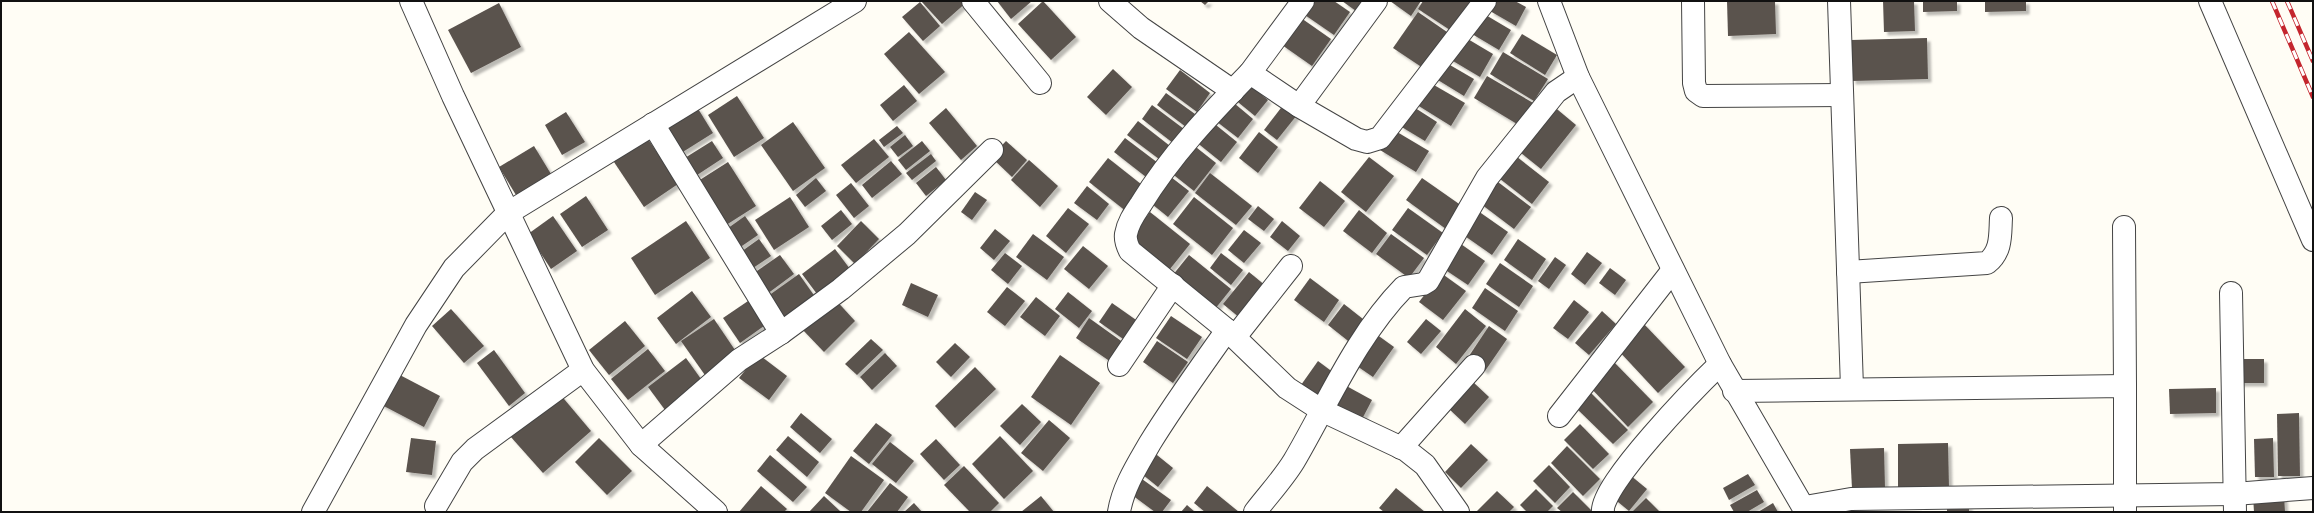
<svg xmlns="http://www.w3.org/2000/svg" width="2314" height="513" font-family="'Playfair Display',serif">
  <style>
    .building { fill: #5a524d; filter: url(#shadow) }
    .lines { fill: none; stroke-linecap: round; stroke-linejoin: round }
    .minor-casing { stroke: #444; stroke-width: 24 }
    .tertiary-casing { stroke: #444; stroke-width: 24 }
    .minor { stroke: #fff; stroke-width: 22 }
    .tertiary { stroke: #fff; stroke-width: 22 }
    .rail-casing { stroke: #c4262e; stroke-width: 4.5 }
    .rail { stroke: #fff; stroke-width: 3; stroke-dasharray: 9; stroke-linecap: butt }
  </style>
  <defs>
    <filter id="shadow"><feDropShadow dx="3.5" dy="3.5" stdDeviation="1" flood-color="#0004"/></filter>
  </defs>
  <rect width="100%" height="100%" fill="#fffdf5"/>
  <g class="building">
    <polygon points="921,1 968,1 942,24"/>
    <polygon points="997,1 1032,1 1011,19"/>
    <polygon points="1043,1 1076,37 1051,60 1018,24"/>
    <polygon points="1200,1 1209,1 1205,5"/>
    <polygon points="1310,1 1334,1 1350,12 1334,35 1302,13"/>
    <polygon points="1342,1 1362,1 1356,11"/>
    <polygon points="1390,1 1421,1 1411,16"/>
    <polygon points="1423,1 1474,1 1453,32 1418,9"/>
    <polygon points="1496,1 1515,1 1526,7 1516,26 1490,11"/>
    <polygon points="1727,1 1775,1 1776,34 1728,36"/>
    <polygon points="1883,1 1914,1 1915,31 1884,32"/>
    <polygon points="1923,1 1957,1 1957,11 1923,12"/>
    <polygon points="1985,1 2026,1 2026,11 1985,12"/>
    <polygon points="920,2 940,26 923,41 902,17"/>
    <polygon points="499,3 521,47 471,73 448,30"/>
    <polygon points="1418,12 1447,32 1423,68 1393,48"/>
    <polygon points="1484,14 1511,30 1499,50 1472,34"/>
    <polygon points="1301,18 1331,39 1312,66 1282,45"/>
    <polygon points="909,32 945,72 919,94 884,54"/>
    <polygon points="1522,34 1557,55 1545,75 1510,53"/>
    <polygon points="1461,35 1493,54 1480,77 1448,58"/>
    <polygon points="1927,38 1928,79 1852,81 1851,40"/>
    <polygon points="1503,52 1548,79 1534,101 1490,74"/>
    <polygon points="1443,61 1474,79 1464,96 1433,77"/>
    <polygon points="1113,69 1132,87 1106,115 1087,97"/>
    <polygon points="1180,70 1210,93 1197,112 1166,89"/>
    <polygon points="1487,76 1535,104 1522,127 1474,98"/>
    <polygon points="1427,81 1465,103 1451,126 1414,103"/>
    <polygon points="1246,82 1268,100 1255,116 1233,98"/>
    <polygon points="904,85 917,101 893,121 880,105"/>
    <polygon points="1166,93 1195,114 1186,127 1157,105"/>
    <polygon points="737,96 764,138 734,157 708,115"/>
    <polygon points="1228,98 1253,119 1238,138 1212,118"/>
    <polygon points="1284,104 1297,115 1277,140 1264,130"/>
    <polygon points="1152,105 1184,129 1173,143 1142,119"/>
    <polygon points="1552,105 1576,125 1541,169 1516,149"/>
    <polygon points="1412,106 1437,122 1425,141 1400,126"/>
    <polygon points="697,107 713,133 678,155 662,129"/>
    <polygon points="946,108 977,146 961,160 929,123"/>
    <polygon points="566,112 585,142 562,155 545,125"/>
    <polygon points="1138,121 1170,146 1159,159 1127,135"/>
    <polygon points="1211,121 1237,142 1221,162 1195,141"/>
    <polygon points="793,122 825,168 793,191 761,145"/>
    <polygon points="897,126 903,133 884,147 879,140"/>
    <polygon points="1392,129 1429,151 1416,172 1380,150"/>
    <polygon points="1259,132 1278,147 1258,173 1239,158"/>
    <polygon points="905,135 913,146 898,157 890,147"/>
    <polygon points="646,136 678,184 644,207 612,159"/>
    <polygon points="1125,138 1158,163 1146,177 1114,152"/>
    <polygon points="874,139 889,157 856,183 841,165"/>
    <polygon points="712,141 723,158 691,179 680,161"/>
    <polygon points="922,141 930,151 906,170 898,160"/>
    <polygon points="1006,141 1027,160 1012,177 991,157"/>
    <polygon points="1192,144 1216,163 1194,191 1170,172"/>
    <polygon points="534,146 551,174 516,195 499,167"/>
    <polygon points="1512,153 1549,182 1532,204 1495,175"/>
    <polygon points="931,154 936,161 912,180 906,173"/>
    <polygon points="1369,157 1394,176 1366,212 1341,192"/>
    <polygon points="1108,158 1146,188 1127,212 1089,182"/>
    <polygon points="1029,160 1058,186 1040,207 1011,180"/>
    <polygon points="891,161 902,174 872,198 862,185"/>
    <polygon points="728,162 756,206 723,227 695,183"/>
    <polygon points="936,167 946,180 926,196 916,183"/>
    <polygon points="1210,173 1252,206 1236,225 1195,193"/>
    <polygon points="1167,174 1189,191 1168,217 1147,200"/>
    <polygon points="816,178 826,191 805,207 796,195"/>
    <polygon points="1422,178 1462,206 1446,229 1406,200"/>
    <polygon points="1494,179 1531,207 1514,229 1477,201"/>
    <polygon points="1320,181 1345,201 1324,227 1299,208"/>
    <polygon points="851,183 869,206 854,218 836,195"/>
    <polygon points="1087,186 1109,204 1097,220 1074,203"/>
    <polygon points="975,192 987,200 972,220 961,212"/>
    <polygon points="586,196 608,230 582,247 560,214"/>
    <polygon points="790,197 809,227 774,250 755,220"/>
    <polygon points="1194,197 1233,228 1212,255 1173,224"/>
    <polygon points="1258,206 1274,219 1264,231 1248,219"/>
    <polygon points="1068,208 1089,224 1066,253 1046,236"/>
    <polygon points="1408,208 1443,233 1427,255 1392,230"/>
    <polygon points="841,210 852,224 832,240 821,226"/>
    <polygon points="1359,210 1387,233 1372,253 1343,231"/>
    <polygon points="1478,211 1508,232 1492,255 1462,234"/>
    <polygon points="1150,212 1190,244 1170,269 1130,237"/>
    <polygon points="553,216 577,251 551,269 528,234"/>
    <polygon points="745,216 758,235 736,250 724,231"/>
    <polygon points="686,221 710,258 655,295 631,258"/>
    <polygon points="861,221 879,239 855,264 837,246"/>
    <polygon points="1282,221 1300,236 1288,251 1270,237"/>
    <polygon points="995,229 1010,241 994,260 980,248"/>
    <polygon points="1244,230 1261,243 1244,263 1228,250"/>
    <polygon points="1033,234 1064,257 1047,280 1016,257"/>
    <polygon points="1391,234 1424,258 1409,278 1376,254"/>
    <polygon points="759,239 771,256 750,270 738,254"/>
    <polygon points="1518,239 1546,259 1532,280 1504,260"/>
    <polygon points="1458,242 1485,261 1468,285 1441,267"/>
    <polygon points="1083,246 1108,266 1089,289 1064,269"/>
    <polygon points="835,249 853,273 820,298 802,274"/>
    <polygon points="1587,252 1602,263 1585,285 1571,274"/>
    <polygon points="1005,253 1022,266 1008,284 991,270"/>
    <polygon points="1221,253 1243,270 1231,285 1210,268"/>
    <polygon points="780,255 794,274 767,294 754,273"/>
    <polygon points="1189,255 1231,289 1215,309 1172,276"/>
    <polygon points="1555,257 1566,265 1549,289 1538,281"/>
    <polygon points="1500,263 1533,286 1519,307 1486,284"/>
    <polygon points="1610,268 1626,280 1615,295 1599,283"/>
    <polygon points="1249,272 1266,286 1240,318 1223,304"/>
    <polygon points="1441,273 1466,291 1443,320 1419,302"/>
    <polygon points="799,274 818,301 788,323 768,296"/>
    <polygon points="1310,278 1339,300 1324,322 1294,300"/>
    <polygon points="911,283 938,295 928,317 902,305"/>
    <polygon points="1007,287 1025,301 1005,326 987,312"/>
    <polygon points="1485,288 1518,311 1505,331 1472,308"/>
    <polygon points="692,291 711,317 676,344 657,318"/>
    <polygon points="1068,292 1092,311 1079,328 1055,309"/>
    <polygon points="833,297 855,321 824,352 801,328"/>
    <polygon points="1036,297 1060,316 1045,336 1020,317"/>
    <polygon points="751,299 768,323 740,343 723,318"/>
    <polygon points="1574,300 1589,312 1568,339 1553,328"/>
    <polygon points="1112,303 1139,322 1126,341 1099,322"/>
    <polygon points="1344,304 1368,323 1352,344 1328,325"/>
    <polygon points="451,309 484,346 464,363 432,326"/>
    <polygon points="1465,309 1486,326 1456,364 1436,347"/>
    <polygon points="1602,311 1616,324 1589,355 1575,343"/>
    <polygon points="1171,316 1202,337 1187,359 1156,338"/>
    <polygon points="1089,318 1124,343 1111,362 1076,338"/>
    <polygon points="714,319 739,356 707,378 681,341"/>
    <polygon points="1426,319 1441,331 1421,354 1407,342"/>
    <polygon points="625,321 645,346 609,375 589,350"/>
    <polygon points="1643,323 1685,367 1658,393 1617,349"/>
    <polygon points="1489,326 1507,339 1485,371 1467,359"/>
    <polygon points="1376,334 1394,347 1373,377 1354,364"/>
    <polygon points="871,339 883,350 857,375 845,364"/>
    <polygon points="1157,341 1188,362 1173,383 1143,362"/>
    <polygon points="955,343 970,357 951,377 936,362"/>
    <polygon points="648,349 665,371 628,400 611,379"/>
    <polygon points="494,350 525,393 509,406 477,363"/>
    <polygon points="885,353 897,366 872,390 860,377"/>
    <polygon points="758,354 787,376 769,400 739,378"/>
    <polygon points="1060,355 1100,383 1071,425 1031,397"/>
    <polygon points="686,358 706,386 668,414 648,387"/>
    <rect x="2239" y="359" width="25" height="24"/>
    <polygon points="1612,360 1653,402 1628,427 1587,384"/>
    <polygon points="1318,361 1334,373 1318,397 1301,385"/>
    <polygon points="975,367 996,389 955,428 935,406"/>
    <polygon points="396,373 440,396 424,427 380,404"/>
    <polygon points="1472,381 1489,397 1465,424 1448,408"/>
    <polygon points="1341,383 1372,400 1360,423 1328,406"/>
    <polygon points="2216,388 2216,413 2170,414 2169,389"/>
    <polygon points="1588,390 1628,430 1613,444 1573,405"/>
    <polygon points="559,393 591,431 543,473 510,436"/>
    <polygon points="1022,404 1041,422 1020,445 1000,426"/>
    <polygon points="801,413 832,439 820,453 790,427"/>
    <polygon points="2299,413 2300,476 2278,476 2277,414"/>
    <polygon points="1049,420 1070,438 1043,471 1021,453"/>
    <polygon points="876,423 892,435 869,464 853,451"/>
    <polygon points="1580,424 1609,454 1593,469 1564,440"/>
    <polygon points="788,436 819,462 807,477 776,450"/>
    <polygon points="1000,436 1033,471 1004,499 972,464"/>
    <polygon points="411,438 436,441 432,475 406,472"/>
    <polygon points="599,438 632,471 607,495 575,462"/>
    <polygon points="2273,438 2274,477 2255,477 2254,439"/>
    <polygon points="936,439 960,465 944,480 920,454"/>
    <polygon points="890,442 914,461 896,483 872,464"/>
    <polygon points="1948,443 1949,488 1898,489 1898,444"/>
    <polygon points="1471,444 1488,460 1461,488 1445,472"/>
    <polygon points="1567,446 1600,479 1583,496 1551,463"/>
    <polygon points="1884,448 1885,488 1852,489 1850,449"/>
    <polygon points="1152,451 1173,468 1158,487 1137,470"/>
    <polygon points="770,455 807,487 793,502 757,471"/>
    <polygon points="851,456 884,480 861,512 851,512 825,493"/>
    <polygon points="1549,465 1570,487 1555,503 1533,481"/>
    <polygon points="964,466 999,503 990,512 970,512 944,485"/>
    <polygon points="1748,474 1755,485 1729,500 1723,488"/>
    <polygon points="1630,475 1647,489 1629,511 1612,497"/>
    <polygon points="1142,479 1171,500 1162,512 1155,512 1132,495"/>
    <polygon points="890,483 908,497 897,512 867,512"/>
    <polygon points="761,486 787,509 784,512 739,512"/>
    <polygon points="1207,486 1239,512 1205,512 1194,503"/>
    <polygon points="1396,488 1425,512 1384,512 1379,508"/>
    <polygon points="1536,489 1553,506 1547,512 1527,512 1520,505"/>
    <polygon points="1757,490 1764,502 1747,512 1734,512 1730,505"/>
    <polygon points="1497,491 1514,507 1509,512 1476,512"/>
    <polygon points="1573,492 1593,512 1562,512 1557,508"/>
    <polygon points="2284,495 2285,512 2254,512 2253,496"/>
    <polygon points="824,496 841,512 809,512"/>
    <polygon points="1041,496 1054,512 1021,512"/>
    <polygon points="1646,498 1660,512 1632,512"/>
    <polygon points="914,503 922,512 904,512"/>
    <polygon points="1773,503 1778,512 1758,512"/>
    <polygon points="1187,505 1195,512 1181,512"/>
    <polygon points="1969,506 1969,512 1947,512 1947,508"/>
  </g>
  <g class="lines">
    <g class="minor-casing">
      <g id="minor">
        <polyline points="973,1 1040,83"/>
        <polyline points="1110,1 1141,28 1233,91"/>
        <polyline points="1549,1 1578,77 1720,364 1806,512"/>
        <polyline points="1693,1 1694,83 1696,91 1703,96 1841,95"/>
        <polyline points="1839,1 1852,388"/>
        <polyline points="2210,1 2313,240"/>
        <polyline points="1250,73 1303,1"/>
        <polyline points="1299,106 1376,1"/>
        <polyline points="653,124 781,333"/>
        <polyline points="2124,227 2125,386"/>
        <path d="M 1848,272 L 1987,263 C 2002,251 2000,235 2001,218"/>
        <polyline points="2231,293 2235,512"/>
        <polyline points="1235,337 1291,266"/>
        <polyline points="1119,365 1173,285"/>
        <polyline points="1734,391 2125,386 2125,512"/>
        <polyline points="1559,416 1673,270"/>
        <polyline points="641,445 739,360 781,333 841,289 907,234 992,150"/>
        <polyline points="1401,448 1474,366"/>
        <polyline points="436,506 462,462 475,449 583,370"/>
        <polyline points="1805,507 1851,499 2234,494 2313,488"/>
        <polyline points="313,512 416,325 454,268 508,213 855,1"/>
        <path d="M 1119,512 C 1123,487 1138,464 1150,443 C 1174,404 1201,367 1227,330"/>
        <path d="M 1255,512 C 1268,495 1283,479 1294,461 C 1328,403 1356,336 1404,287 L 1423,284 L 1428,281 L 1487,178 L 1556,92 L 1578,77"/>
        <path d="M 1458,512 L 1425,465 L 1406,450 L 1321,410 L 1287,388 L 1227,330 L 1130,251 C 1127,245 1125,240 1126,234 C 1128,222 1135,213 1141,204 C 1171,155 1210,114 1250,73 L 1299,106 L 1356,139 L 1367,142 L 1380,138 L 1485,1"/>
        <path d="M 1603,512 C 1599,486 1698,385 1720,364"/>
      </g>
    </g>
    <g class="tertiary-casing">
      <polyline id="tertiary" points="411,1 453,96 583,370 641,445 716,512"/>
    </g>
    <use href="#minor" class="minor"/>
    <use href="#tertiary" class="tertiary"/>
    <g class="rail-casing">
      <g id="rail">
        <polyline points="2272,1 2313,97"/>
        <polyline points="2287,1 2313,61"/>
      </g>
    </g>
    <use href="#rail" class="rail"/>
  </g>
  <rect width="2314" height="513" fill="none" stroke="#111111" stroke-width="4"/>
</svg>
